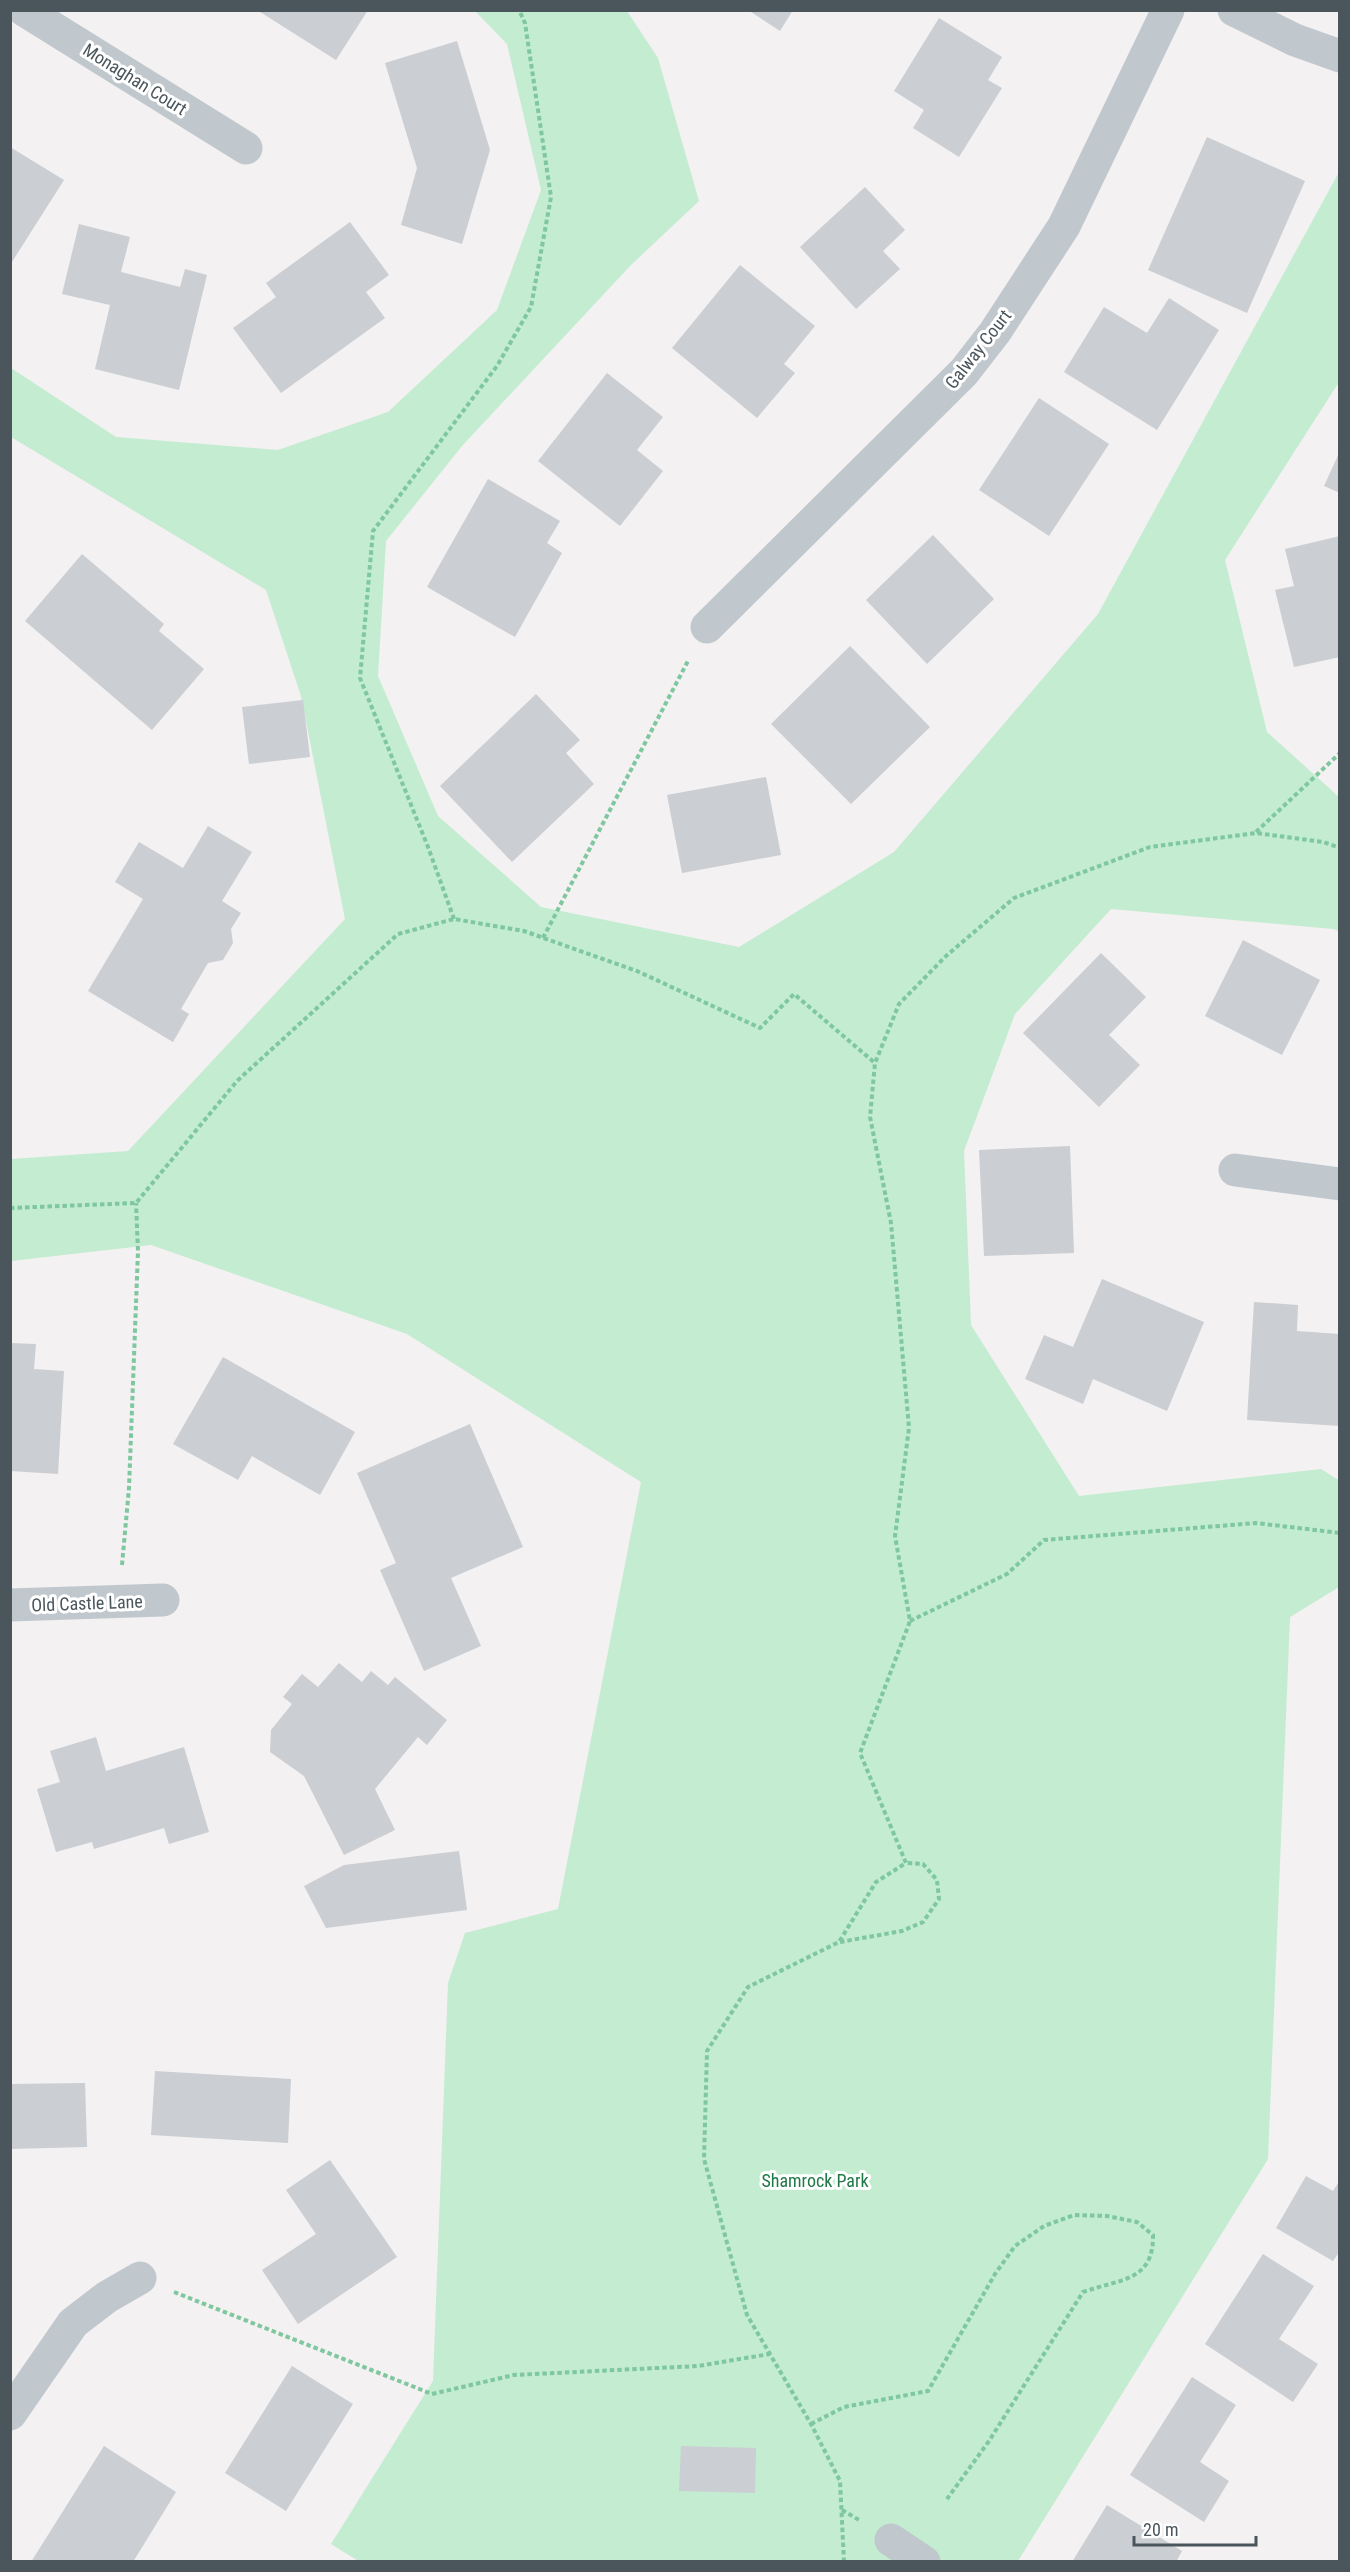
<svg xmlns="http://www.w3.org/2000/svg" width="1350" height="2572" font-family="'Roboto Condensed',sans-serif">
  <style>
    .green { fill: #c3ecd1 }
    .building { fill: #cbced2 }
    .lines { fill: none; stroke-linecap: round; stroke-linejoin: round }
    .path { stroke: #7ec79f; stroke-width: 4; stroke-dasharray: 4.5 3; stroke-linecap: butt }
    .minor { stroke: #c0c8ce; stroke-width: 33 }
    .labels { text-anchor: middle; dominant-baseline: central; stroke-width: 6; stroke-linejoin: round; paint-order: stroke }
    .street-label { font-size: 18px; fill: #4a555c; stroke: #fff }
    .park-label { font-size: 18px; fill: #1f7947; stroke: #fff }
  </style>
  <rect width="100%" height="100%" fill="#f3f1f1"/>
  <polygon class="green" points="475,11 627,11 658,58 699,201 631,265 462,446 386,541 378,676 438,816 541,907 739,947 894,852 1098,614 1339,172 1339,382 1225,560 1267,732 1339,797 1339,931 1333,929 1111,909 1015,1014 964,1151 971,1325 1079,1496 1321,1469 1340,1481 1339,1587 1290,1617 1268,2159 1018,2561 360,2562 331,2544 433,2381 448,1983 465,1933 558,1909 641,1482 407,1334 151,1245 11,1261 11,1159 128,1151 345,919 301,696 266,590 11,437 11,368 116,437 278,450 388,412 497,310 541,190 507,44"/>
  <g class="building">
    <polygon points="257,10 368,10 336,60"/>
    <polygon points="748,10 793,10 780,31"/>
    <polygon points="939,18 1002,57 988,80 1002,88 959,157 913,128 924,110 894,91"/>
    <polygon points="457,41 490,150 462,244 401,225 417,168 385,63"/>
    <polygon points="1207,137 1305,181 1247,313 1148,270"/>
    <polygon points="10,147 64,180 10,265"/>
    <polygon points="865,187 905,230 883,251 900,269 856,309 800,247"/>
    <polygon points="350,222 389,275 366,292 385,318 281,393 233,328 276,297 266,283"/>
    <polygon points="79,224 130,237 121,272 180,287 185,269 207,275 179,390 95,369 110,305 62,294"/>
    <polygon points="740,265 815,326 784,364 795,373 757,418 672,348"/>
    <polygon points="1169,298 1219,330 1157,430 1064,372 1104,307 1147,333"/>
    <polygon points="607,373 663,417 637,450 663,471 620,526 538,461"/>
    <polygon points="1039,398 1109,444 1049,536 979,490"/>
    <polygon points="1340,451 1340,493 1324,486"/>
    <polygon points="488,479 560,521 547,543 562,553 515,637 427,587"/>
    <polygon points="933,535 994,599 927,664 866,600"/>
    <polygon points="1340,536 1340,657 1294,667 1275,590 1294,586 1285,549"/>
    <polygon points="82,554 164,624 159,631 204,669 152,730 25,621"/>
    <polygon points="850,646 930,727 851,804 771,724"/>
    <polygon points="536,694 580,740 566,753 594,784 512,862 440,786"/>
    <polygon points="303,700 310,757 249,764 242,707"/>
    <polygon points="766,777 781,855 682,873 667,795"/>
    <polygon points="208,826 252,852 222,901 241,913 231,929 233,943 223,960 208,963 181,1009 189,1014 173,1042 88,991 143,899 115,882 139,842 183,868"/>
    <polygon points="1243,940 1320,980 1282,1055 1205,1016"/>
    <polygon points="1101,953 1146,997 1109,1035 1140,1065 1099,1107 1023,1033"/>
    <polygon points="1070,1146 1074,1253 984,1256 979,1150"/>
    <polygon points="1102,1279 1204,1322 1167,1411 1093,1379 1083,1404 1025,1379 1044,1335 1073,1347"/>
    <polygon points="1254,1302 1298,1305 1297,1331 1340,1334 1340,1426 1247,1420"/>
    <polygon points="10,1343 36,1344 34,1369 64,1371 58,1474 10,1471"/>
    <polygon points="223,1357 355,1432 320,1495 252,1456 238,1480 173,1444"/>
    <polygon points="470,1424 523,1547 451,1578 481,1646 424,1671 380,1570 396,1563 357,1473"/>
    <polygon points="339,1663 362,1682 371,1671 388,1685 395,1677 447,1720 427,1745 418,1737 375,1789 395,1830 344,1855 304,1776 270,1752 271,1730 292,1704 283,1697 302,1674 318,1687"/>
    <polygon points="96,1737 106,1771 184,1747 209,1832 169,1844 164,1828 94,1849 92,1842 56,1852 37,1789 60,1782 50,1751"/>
    <polygon points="459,1851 467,1910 326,1928 304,1886 344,1865"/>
    <polygon points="155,2071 291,2079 288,2143 151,2135"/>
    <polygon points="85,2083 87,2147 10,2149 10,2084"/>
    <polygon points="330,2160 397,2257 298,2324 262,2270 316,2234 286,2190"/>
    <polygon points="1306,2176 1333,2191 1340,2180 1340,2251 1333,2261 1276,2228"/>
    <polygon points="1263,2254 1314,2286 1279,2339 1318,2364 1293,2402 1205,2344"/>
    <polygon points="292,2366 353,2404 286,2511 225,2473"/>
    <polygon points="1192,2377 1236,2405 1200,2462 1229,2481 1204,2522 1130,2475"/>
    <polygon points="104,2446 176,2492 133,2562 31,2562"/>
    <polygon points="681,2446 756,2448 755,2493 679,2491"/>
    <polygon points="1107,2505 1182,2551 1176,2562 1072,2562"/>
  </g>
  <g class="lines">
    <g class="path">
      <polyline points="1256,832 1340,753"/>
      <polyline points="454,919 428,847 360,678 373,531 497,366 531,307 551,197 525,23 519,10"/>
      <polyline points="543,938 689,659"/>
      <polyline points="10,1208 136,1203 237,1081 398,934 454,919 524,931 637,971 760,1028 794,994 875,1063"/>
      <polyline points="122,1565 129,1488 138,1251 136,1203"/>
      <polyline points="910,1621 1007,1574 1044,1540 1256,1523 1340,1533"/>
      <polyline points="840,1942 902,1931 923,1922 939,1899 937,1880 923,1864 906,1863"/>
      <polyline points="174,2292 432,2394 514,2375 698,2366 770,2354"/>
      <path d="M 811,2424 L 844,2407 L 928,2391 L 995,2274 L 1015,2246 L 1044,2226 L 1074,2215 L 1107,2216 L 1137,2222 L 1153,2235 C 1154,2282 1119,2279 1083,2292 L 989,2441 L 947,2499"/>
      <polyline points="842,2510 859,2520"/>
      <polyline points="844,2562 840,2481 811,2424 747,2315 704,2159 707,2051 748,1987 839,1942 876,1882 906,1863 860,1753 910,1621 895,1536 909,1428 891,1223 870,1117 875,1063 899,1004 946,956 1014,898 1150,847 1256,833 1323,842 1340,848"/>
    </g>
    <g class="minor">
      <polyline points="24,10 246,148"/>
      <polyline points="1234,10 1295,40 1340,56"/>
      <polyline points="707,627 964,372 995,332 1064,226 1168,10"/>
      <polyline points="1235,1170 1340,1184"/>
      <polyline points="10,1605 163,1600"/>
      <polyline points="10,2414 73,2323 107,2297 140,2278"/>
      <polyline points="891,2540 924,2562"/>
    </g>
  </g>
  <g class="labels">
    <g class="street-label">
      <text transform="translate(135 79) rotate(32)">Monaghan Court</text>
      <text transform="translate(978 349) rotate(-52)">Galway Court</text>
      <text transform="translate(87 1603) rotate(-2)">Old Castle Lane</text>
    </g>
    <g class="park-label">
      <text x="815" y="2180">Shamrock Park</text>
    </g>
  </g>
  <rect width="1350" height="2572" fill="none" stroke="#4a555c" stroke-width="24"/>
  <path d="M1134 2536v9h122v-9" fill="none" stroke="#4a555c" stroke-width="3"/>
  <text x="1143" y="2536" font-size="18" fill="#4a555c" stroke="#ffffff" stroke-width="4.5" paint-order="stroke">20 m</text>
</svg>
